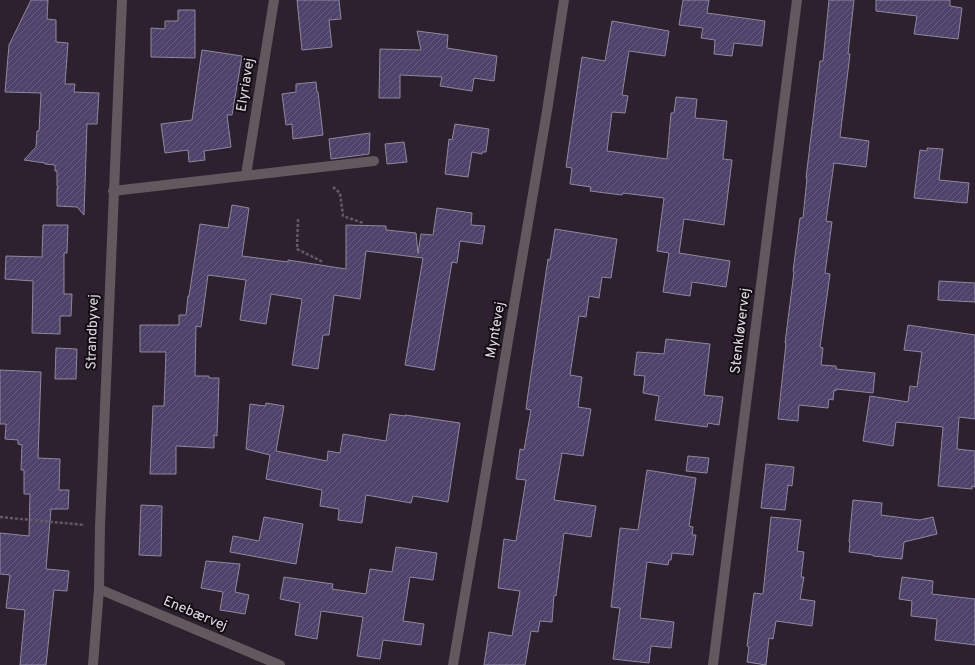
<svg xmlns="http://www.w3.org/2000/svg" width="975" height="665" font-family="Overpass,sans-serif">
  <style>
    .building { fill: url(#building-hatch); stroke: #8e899e }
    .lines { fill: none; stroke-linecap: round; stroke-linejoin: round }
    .path { stroke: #645966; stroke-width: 2.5; stroke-dasharray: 3 2; stroke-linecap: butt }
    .minor { stroke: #62585e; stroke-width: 10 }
    .labels { text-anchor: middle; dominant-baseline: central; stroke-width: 4; stroke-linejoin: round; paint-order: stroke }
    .street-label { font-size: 14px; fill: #e4dce6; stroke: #120c13 }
  </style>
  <defs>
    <pattern id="building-hatch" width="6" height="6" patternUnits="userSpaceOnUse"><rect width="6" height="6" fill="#4e416a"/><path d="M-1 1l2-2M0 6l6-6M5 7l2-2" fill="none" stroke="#675c7f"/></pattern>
  </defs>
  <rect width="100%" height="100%" fill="#2d202f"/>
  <g class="building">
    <polygon points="31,0 48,0 47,19 56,20 56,42 68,43 65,84 75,84 74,92 99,93 97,124 87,124 84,215 77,207 57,206 57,188 59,188 57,186 57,171 55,171 55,165 45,164 45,163 24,160 36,147 37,131 39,131 41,93 5,92 9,45"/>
    <polygon points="297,0 339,0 341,19 329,20 332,47 302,50"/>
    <polygon points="683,0 709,0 707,13 765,21 762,46 734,43 732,56 714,54 715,40 701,38 703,28 679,25"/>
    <polygon points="829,0 854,0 848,54 850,54 840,137 869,141 866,167 834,163 826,221 832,222 825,273 830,274 820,347 823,348 821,365 836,366 836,369 875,373 873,393 836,389 836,391 834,390 833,400 829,399 828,408 799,405 798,421 778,419 786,343 785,343 794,272 793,271 800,218 803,218 807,178 806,178 820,61 823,61"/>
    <polygon points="876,0 950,0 950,6 962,8 958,39 914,34 917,16 876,11"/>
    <polygon points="178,10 195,10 195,58 151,57 151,28 165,29 165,21 178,21"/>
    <polygon points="612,21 669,31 665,56 629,51 622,95 628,96 625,113 612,112 607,151 667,159 671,113 674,113 676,97 697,99 695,118 727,121 723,159 732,160 724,225 684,219 679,253 730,261 726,287 692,282 690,296 663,292 669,253 657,251 664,198 623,193 622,195 590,191 591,187 570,184 572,168 566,167 582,57 605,61"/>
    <polygon points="417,31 448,35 447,48 497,56 494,81 474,78 472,91 440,86 442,77 400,75 400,98 379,98 380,49 421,50"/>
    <polygon points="202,50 242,56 232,115 227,115 231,147 204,151 205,160 189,162 188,150 165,153 161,124 192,120"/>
    <polygon points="316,82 317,92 318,92 323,135 293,139 292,124 286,125 282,94 296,92 296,84"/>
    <polygon points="455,124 489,129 486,152 482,152 482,154 472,152 468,177 445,174 449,139 452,140"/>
    <polygon points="370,133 369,154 331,159 329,139"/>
    <polygon points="404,142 407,162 387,164 385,144"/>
    <polygon points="927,148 943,149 939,180 969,183 967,203 914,198 920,150 927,151"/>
    <polygon points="232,205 249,208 242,256 288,262 288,260 346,269 346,225 386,226 386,230 416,233 418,253 421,234 433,235 437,208 472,213 471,225 485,226 482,244 460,241 457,263 452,262 434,370 405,365 423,258 366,251 360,299 334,295 329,335 323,335 318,369 292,365 302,299 271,294 266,324 240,320 246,280 208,275 201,327 196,326 195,376 209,376 209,378 219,378 217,436 214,435 214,448 176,446 176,474 150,474 153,406 164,406 166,352 140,352 140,325 179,325 179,315 186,315 188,296 189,296 200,224 228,228"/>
    <polygon points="43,225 68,225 67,253 64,253 64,294 72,294 71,316 60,316 60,334 32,333 33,281 5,279 6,256 42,257"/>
    <polygon points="555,229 617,239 611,278 602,277 599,298 589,296 586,317 579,316 570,375 582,377 578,407 591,409 583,456 562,453 554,500 596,506 591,537 564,533 556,596 554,595 552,622 540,621 538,632 531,631 525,665 484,665 489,632 512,636 520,591 498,588 504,539 516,541 526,480 516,479 520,449 524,450 531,410 526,409 528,394 548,259 550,260"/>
    <polygon points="939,281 975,283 975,302 938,300"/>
    <polygon points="908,325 975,335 975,419 959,417 957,449 975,451 975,487 972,486 972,489 938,486 943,427 896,422 893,446 863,441 870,396 908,402 910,386 917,387 922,352 904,350"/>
    <polygon points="666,339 710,344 704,395 723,397 719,425 708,423 707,427 655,420 659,396 643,393 645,376 634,375 637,352 664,354"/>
    <polygon points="56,348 77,349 76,379 55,379"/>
    <polygon points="0,370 41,372 38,458 60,459 59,490 69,490 68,509 51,509 46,569 69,571 67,591 54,590 46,665 20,665 25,610 6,608 10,575 0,574 0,533 29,536 30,494 24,494 24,470 21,470 22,445 18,444 18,440 5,439 6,424 0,424"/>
    <polygon points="266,403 284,406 276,451 327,461 328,451 340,453 343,434 386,441 390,414 405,416 405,415 460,423 448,502 413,496 411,503 366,495 362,523 338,520 339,509 320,506 322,490 266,479 270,455 246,449 250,404 265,406"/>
    <polygon points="688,456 709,458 707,473 686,471"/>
    <polygon points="766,464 794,467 792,486 788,485 785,510 761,508"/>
    <polygon points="647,470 696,478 689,526 693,527 692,535 696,535 693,555 672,553 671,560 669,560 668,565 647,562 640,618 674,622 671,648 651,646 649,663 613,659 620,608 611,607 620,528 638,530"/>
    <polygon points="853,500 882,503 881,515 920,520 933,517 937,534 904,542 902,559 873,556 873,555 849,552 850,543 849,542"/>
    <polygon points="141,505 162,506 161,556 139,555"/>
    <polygon points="264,517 303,524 296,564 230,552 233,536 259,541"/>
    <polygon points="771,517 801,520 797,551 804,552 801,577 804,577 800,599 815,601 812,626 776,621 773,639 769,638 766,665 747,662 749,647 747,646 754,593 763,594"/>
    <polygon points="396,547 437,553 433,580 410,577 403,621 424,624 421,645 383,640 380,659 357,656 363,617 321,611 317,639 295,635 300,603 280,599 284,577 333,584 332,589 366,594 370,569 392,572"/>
    <polygon points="206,561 240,564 235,592 249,595 245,614 220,610 223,592 201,588"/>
    <polygon points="902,577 933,581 932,594 975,599 975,645 935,640 937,619 911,616 912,601 899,599"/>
  </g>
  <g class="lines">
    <g class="path">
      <polyline points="333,187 340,193 343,216 363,223"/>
      <polyline points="298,219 297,249 323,262"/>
      <polyline points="0,517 85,525"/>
    </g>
    <g class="minor">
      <polyline points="246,175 274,0"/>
      <polyline points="113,191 374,161"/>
      <polyline points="99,589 280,665"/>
      <polyline points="93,665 99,589 100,526 122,0"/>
      <polyline points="453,665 547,111 564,0"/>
      <polyline points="713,665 797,0"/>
    </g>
  </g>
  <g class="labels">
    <g class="street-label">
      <text transform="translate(246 85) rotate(-81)">Elyriavej</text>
      <text transform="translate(496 330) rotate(-80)">Myntevej</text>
      <text transform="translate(741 331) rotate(-83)">Stenkløvervej</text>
      <text transform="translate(93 332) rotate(-88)">Strandbyvej</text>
      <text transform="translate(195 614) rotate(23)">Enebærvej</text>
    </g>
  </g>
</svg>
